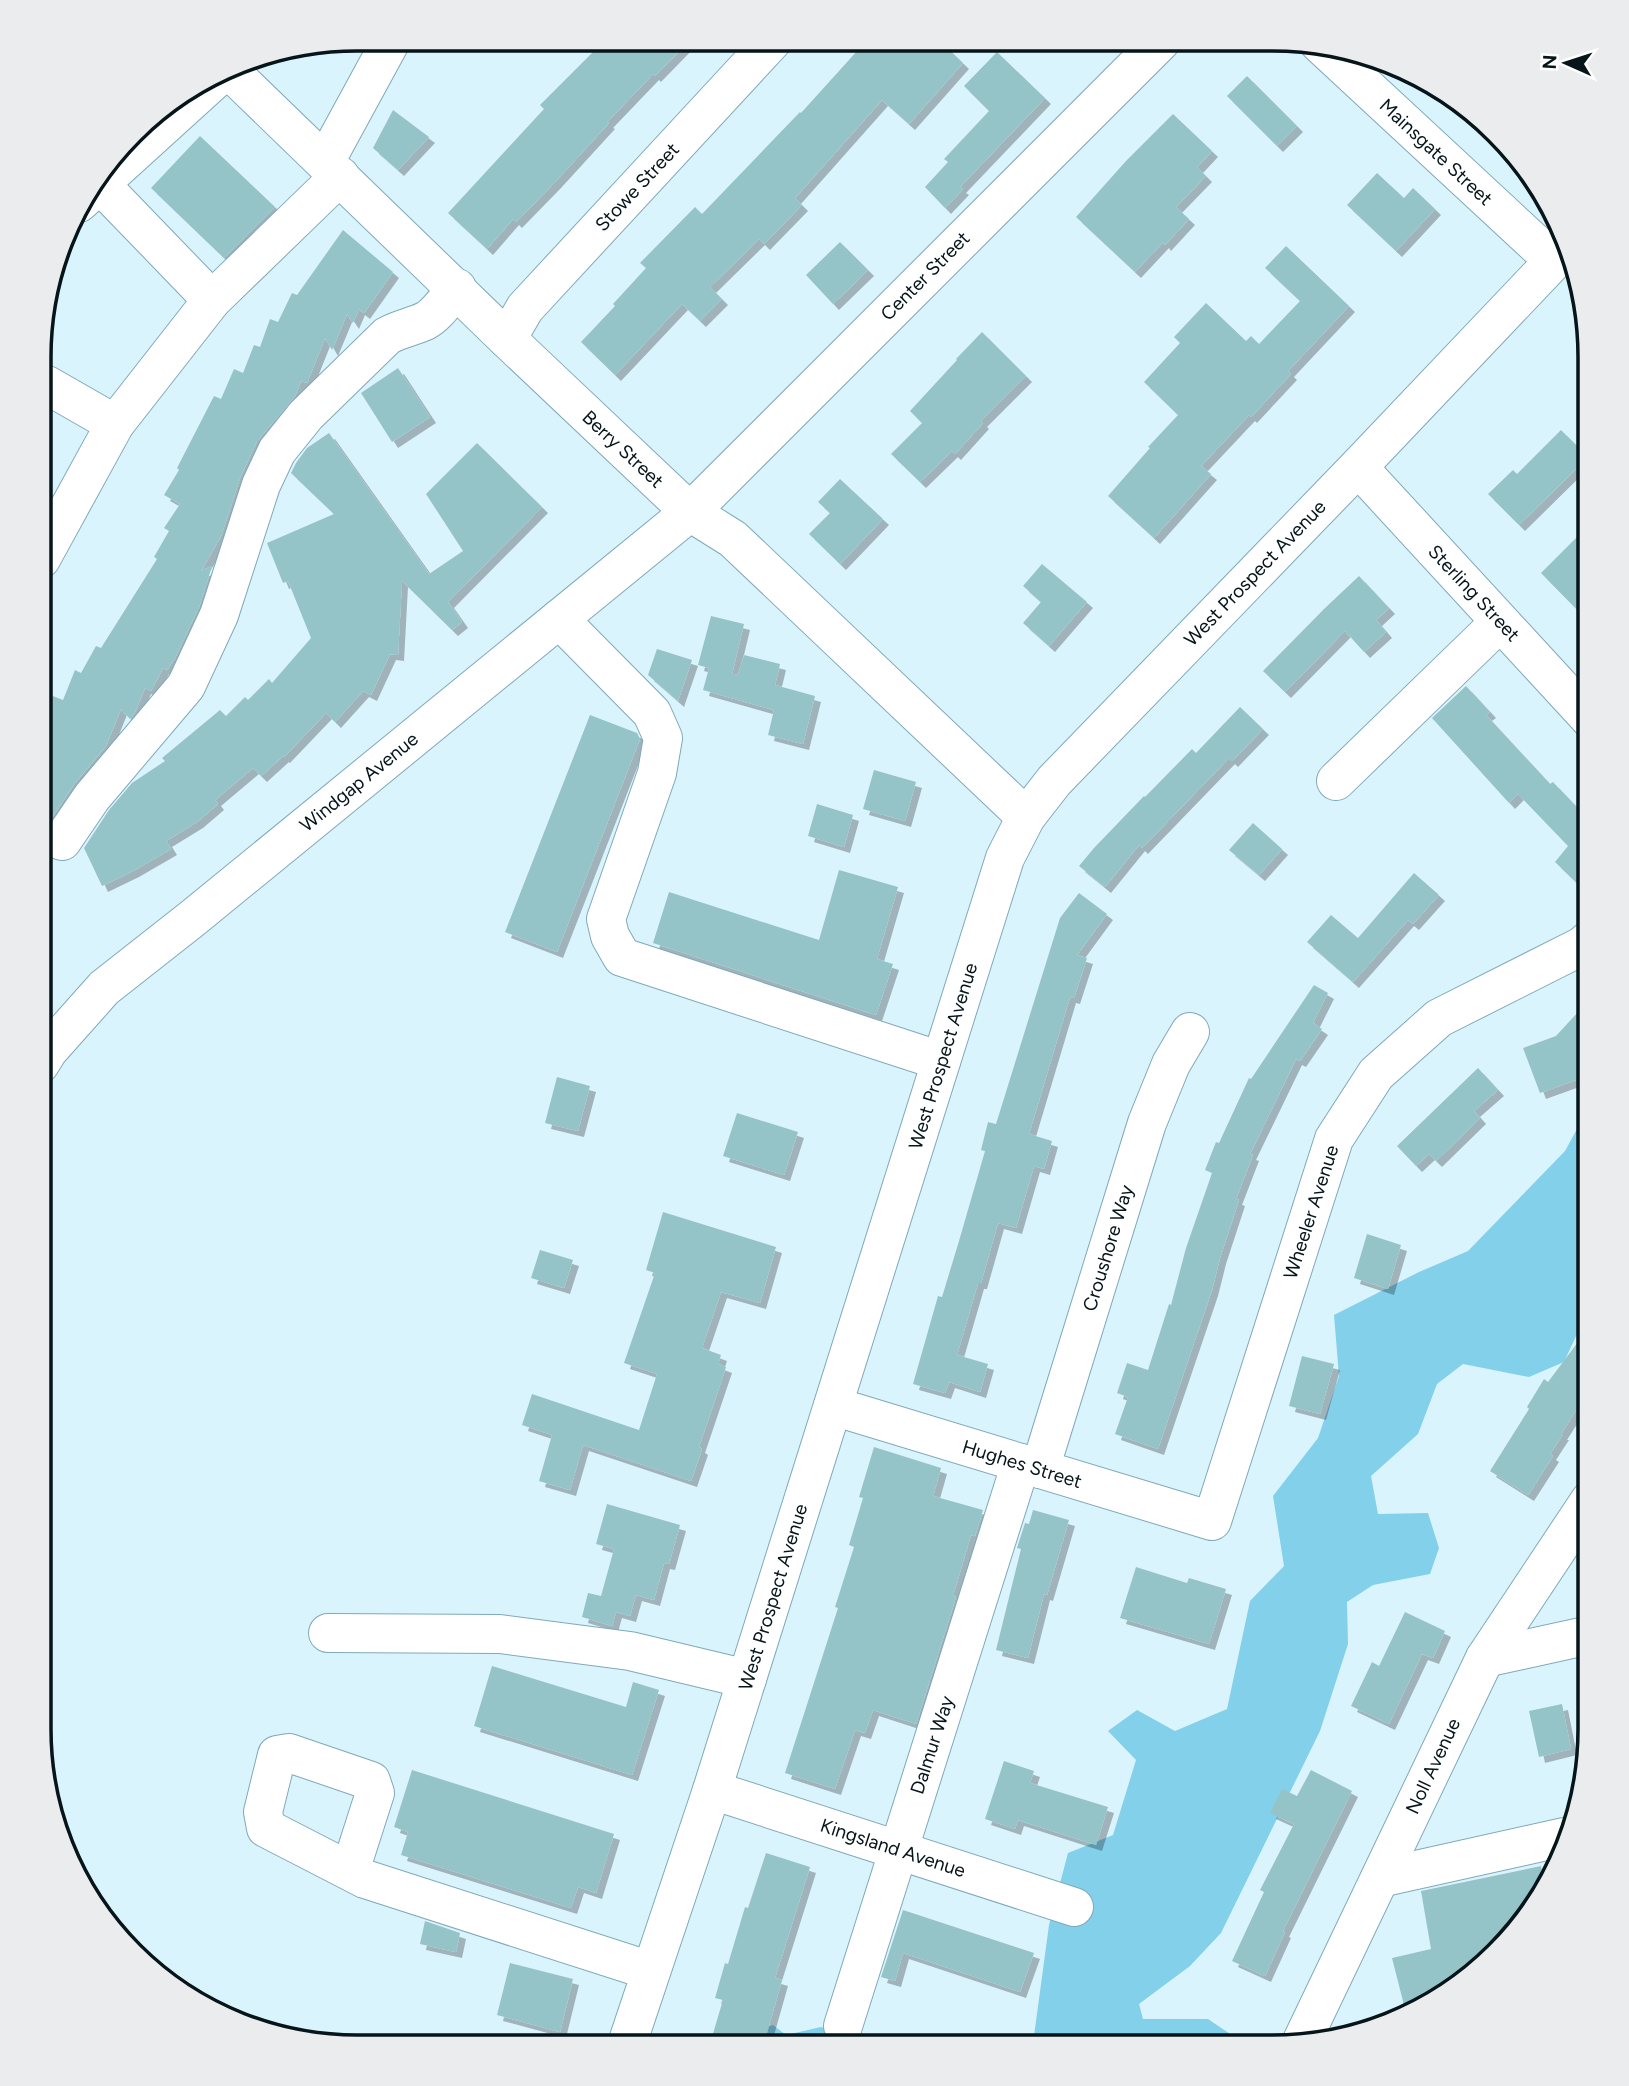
<svg xmlns="http://www.w3.org/2000/svg" width="1629" height="2086" font-family="Figtree,sans-serif">
  <style>
    .green { fill: #83d0ea }
    .building { fill: #95c4c8; filter: url(#shadow) }
    .lines { fill: none; stroke-linecap: round; stroke-linejoin: round }
    .minor-casing { stroke: #7fa9b8; stroke-width: 40 }
    .major-casing { stroke: #7fa9b8; stroke-width: 40 }
    .minor { stroke: #fff; stroke-width: 38 }
    .major { stroke: #fff; stroke-width: 38 }
    .labels { text-anchor: middle; dominant-baseline: central; stroke-width: 7; stroke-linejoin: round; paint-order: stroke }
    .street-label { font-size: 19px; fill: #05151a; stroke: #fff }
    .rim { fill: none; stroke: #05151a; stroke-width: 3.5 }
  </style>
  <defs>
    <filter id="shadow"><feDropShadow dx="6" dy="6" stdDeviation="0" flood-color="#0004"/></filter>
  </defs>
  <rect width="100%" height="100%" fill="#daf4fd"/>
  <g class="green">
    <polygon points="1590,1105 1590,1306 1564,1362 1529,1377 1463,1364 1437,1384 1418,1434 1371,1476 1378,1514 1428,1513 1439,1548 1430,1574 1373,1585 1347,1602 1348,1644 1320,1731 1221,1933 1190,1966 1139,2004 1143,2019 1208,2019 1239,2040 1243,2047 1026,2047 1034,2036 1049,1925 1068,1853 1113,1835 1136,1760 1108,1731 1137,1710 1175,1731 1227,1709 1250,1601 1284,1566 1273,1496 1318,1438 1339,1376 1334,1315 1419,1272 1468,1251 1565,1151"/>
    <polygon points="773,2025 786,2035 821,2027 894,2047 749,2047 754,2031"/>
  </g>
  <g class="building">
    <polygon points="606,39 691,39 655,76 653,74 607,122 609,123 555,182 516,222 513,219 487,249 448,213 544,109 540,105"/>
    <polygon points="867,40 939,40 963,63 909,124 882,100 795,198 802,205 764,244 759,239 710,287 722,299 700,321 682,304 615,375 581,342 615,306 613,304 646,268 640,263 695,207 702,214 800,112 801,113"/>
    <polygon points="997,52 1045,98 960,187 963,189 945,208 925,187 948,162 944,159 989,111 964,86"/>
    <polygon points="1247,76 1297,126 1277,146 1227,96"/>
    <polygon points="393,110 429,137 398,170 373,148"/>
    <polygon points="1173,114 1212,151 1197,167 1206,176 1176,207 1189,219 1165,245 1163,242 1135,272 1076,217 1126,161"/>
    <polygon points="200,136 275,207 224,258 151,188"/>
    <polygon points="1377,173 1404,198 1413,188 1435,209 1396,251 1347,205"/>
    <polygon points="343,230 393,272 364,313 359,309 353,323 347,314 332,350 325,338 307,383 301,381 295,396 257,441 240,478 221,536 201,571 212,566 199,607 175,658 167,670 163,668 151,691 145,688 135,712 130,719 121,709 106,746 75,783 53,816 40,817 40,726 53,696 63,700 75,670 81,673 96,646 101,648 157,559 154,557 169,531 164,528 180,504 164,495 179,470 177,468 214,396 221,399 234,369 243,373 254,345 260,347 270,319 278,322 292,293 297,295"/>
    <polygon points="840,242 868,270 833,304 806,275"/>
    <polygon points="1286,246 1349,306 1288,371 1291,374 1251,417 1249,415 1201,466 1211,474 1154,538 1108,496 1150,448 1148,447 1178,415 1144,382 1180,343 1174,337 1206,303 1246,341 1251,336 1259,344 1300,301 1265,268"/>
    <polygon points="982,332 1026,376 981,421 983,423 955,454 952,451 920,482 891,454 922,423 910,411 957,360 956,359"/>
    <polygon points="398,368 430,417 392,442 361,393"/>
    <polygon points="1561,430 1588,457 1519,525 1488,494 1513,470 1517,474"/>
    <polygon points="329,433 429,574 463,551 426,494 477,443 542,507 448,602 462,622 452,630 402,581 398,655 390,654 371,695 363,691 335,722 326,713 284,757 283,756 261,776 253,768 215,800 218,804 197,822 166,841 171,849 133,871 102,886 84,848 109,810 132,783 165,761 162,758 220,710 226,716 245,697 248,700 269,679 272,683 311,638 288,581 283,583 267,543 334,514 291,473 296,463 307,448"/>
    <polygon points="840,479 883,519 840,564 809,534 830,513 818,502"/>
    <polygon points="1590,524 1590,623 1541,573"/>
    <polygon points="1042,564 1087,602 1049,646 1023,623 1041,602 1023,586"/>
    <polygon points="1359,576 1389,608 1376,620 1386,632 1364,652 1345,631 1285,692 1263,671 1324,609"/>
    <polygon points="711,616 744,624 732,674 738,675 744,655 780,664 775,685 815,696 803,744 768,735 774,710 703,690 709,668 698,665"/>
    <polygon points="657,649 692,660 678,701 648,675"/>
    <polygon points="1466,686 1490,712 1486,715 1550,784 1553,782 1590,821 1590,896 1555,862 1568,846 1518,794 1509,803 1432,718"/>
    <polygon points="1240,707 1263,729 1232,761 1229,758 1142,848 1139,845 1105,887 1079,866 1094,848 1144,796 1145,797 1192,749 1196,753"/>
    <polygon points="590,715 637,733 640,739 557,952 505,932"/>
    <polygon points="874,770 916,782 905,821 863,809"/>
    <polygon points="817,804 853,815 844,847 808,836"/>
    <polygon points="1253,823 1282,849 1259,875 1229,850"/>
    <polygon points="839,870 898,887 877,959 893,964 876,1015 653,943 669,892 819,940"/>
    <polygon points="1414,873 1439,895 1413,924 1408,920 1353,982 1307,942 1331,915 1358,938"/>
    <polygon points="1079,893 1107,914 1077,955 1087,958 1074,998 1070,997 1029,1134 1052,1141 1044,1169 1034,1166 1016,1228 998,1223 981,1283 978,1283 957,1355 988,1364 980,1392 949,1382 945,1393 913,1384 938,1296 942,1297 959,1241 985,1151 981,1150 988,1122 996,1124 1060,918"/>
    <polygon points="1314,985 1328,993 1313,1023 1322,1029 1300,1061 1296,1059 1250,1154 1253,1155 1236,1199 1239,1200 1220,1258 1212,1290 1158,1449 1115,1434 1128,1397 1117,1393 1127,1363 1148,1370 1169,1304 1171,1305 1186,1248 1212,1173 1205,1170 1216,1142 1219,1143 1249,1078 1251,1079"/>
    <polygon points="1590,999 1590,1075 1540,1093 1523,1048 1556,1036"/>
    <polygon points="1478,1068 1498,1090 1474,1111 1480,1118 1436,1161 1429,1154 1416,1166 1397,1146"/>
    <polygon points="557,1077 590,1086 578,1131 545,1123"/>
    <polygon points="737,1113 798,1132 784,1175 723,1156"/>
    <polygon points="663,1212 776,1247 760,1303 721,1292 702,1348 721,1355 718,1364 726,1367 699,1447 702,1449 691,1481 583,1445 570,1490 539,1481 552,1435 522,1425 532,1394 639,1430 657,1374 624,1363 655,1273 646,1270"/>
    <polygon points="1367,1234 1401,1245 1388,1289 1354,1278"/>
    <polygon points="540,1250 573,1260 564,1288 531,1278"/>
    <polygon points="1590,1326 1590,1388 1561,1434 1563,1434 1550,1454 1553,1456 1528,1495 1490,1471 1529,1409 1527,1407 1544,1379 1548,1382"/>
    <polygon points="1302,1356 1334,1364 1320,1414 1289,1406"/>
    <polygon points="874,1447 941,1468 933,1496 983,1510 975,1536 971,1535 953,1596 956,1597 916,1724 873,1710 865,1733 855,1730 835,1789 785,1773 838,1608 835,1607 854,1547 849,1545 863,1498 859,1497"/>
    <polygon points="607,1504 680,1525 669,1564 664,1563 654,1600 636,1595 630,1616 616,1612 612,1626 582,1617 588,1593 601,1596 614,1549 596,1544"/>
    <polygon points="1033,1510 1069,1520 1047,1595 1044,1594 1028,1658 996,1650 1021,1549 1017,1548 1025,1523 1029,1524"/>
    <polygon points="1136,1567 1187,1583 1189,1578 1226,1589 1209,1644 1120,1618"/>
    <polygon points="1405,1612 1445,1631 1433,1658 1422,1654 1389,1724 1351,1706 1372,1662 1379,1666"/>
    <polygon points="492,1666 626,1707 633,1682 659,1690 632,1775 474,1726"/>
    <polygon points="1562,1704 1571,1749 1539,1757 1529,1711"/>
    <polygon points="1004,1761 1034,1771 1030,1783 1108,1807 1096,1845 1018,1820 1015,1829 985,1819"/>
    <polygon points="412,1770 614,1834 596,1893 578,1887 571,1908 401,1855 408,1832 394,1827"/>
    <polygon points="1311,1770 1352,1791 1283,1931 1285,1932 1265,1976 1232,1961 1264,1892 1260,1890 1294,1824 1270,1813 1282,1789 1297,1796"/>
    <polygon points="766,1853 810,1867 775,1978 782,1980 763,2047 709,2047 723,2000 715,1998 725,1963 728,1964 745,1907 748,1908"/>
    <polygon points="1541,1866 1546,1891 1497,1955 1431,2005 1406,2013 1392,1958 1431,1949 1421,1891"/>
    <polygon points="903,1910 1034,1953 1020,1992 903,1953 895,1981 881,1977"/>
    <polygon points="425,1921 460,1933 456,1952 420,1944"/>
    <polygon points="510,1963 573,1979 560,2032 497,2015"/>
  </g>
  <g class="lines">
    <g class="minor-casing">
      <g id="minor">
        <polyline points="1319,43 1554,261"/>
        <polyline points="229,70 507,339 690,512 733,539 1026,817"/>
        <polyline points="325,162 392,39"/>
        <polyline points="99,183 212,300"/>
        <polyline points="79,203 221,74"/>
        <polyline points="507,339 525,308 773,40"/>
        <polyline points="47,385 115,424"/>
        <polyline points="1358,467 1590,719"/>
        <polyline points="41,559 115,424 212,300 340,176"/>
        <polyline points="559,619 652,713 663,738 657,773 606,919 610,936 622,957 941,1061"/>
        <polyline points="1336,781 1500,622"/>
        <path d="M 62,841 L 92,797 L 186,686 L 219,615 L 261,485 L 277,451 L 306,415 L 387,336 C 399,329 412,327 425,321 C 437,315 447,299 457,288"/>
        <polyline points="833,1406 1212,1521 1334,1139 1376,1074 1439,1018 1582,946 1590,939"/>
        <polyline points="1040,1469 1147,1123 1171,1064 1190,1032"/>
        <polyline points="328,1633 500,1634 630,1651 747,1679"/>
        <polyline points="1485,1658 1590,1635"/>
        <polyline points="712,1790 1074,1907"/>
        <polyline points="350,1871 375,1793 371,1781 289,1753 277,1755 263,1812 266,1828 365,1879 651,1971"/>
        <polyline points="1380,1878 1564,1837"/>
        <polyline points="843,2026 1021,1463"/>
        <polyline points="1300,2045 1485,1658 1590,1500"/>
        <polyline points="626,2047 712,1790 1005,858 1026,817 1054,781 1358,467 1568,246"/>
      </g>
    </g>
    <g class="major-casing">
      <polyline id="major" points="40,1064 48,1051 104,988 193,918 690,512 1161,41"/>
    </g>
    <use href="#minor" class="minor"/>
    <use href="#major" class="major"/>
  </g>
  <g class="labels">
    <g class="street-label">
      <text transform="translate(1436 152) rotate(43)">Mainsgate Street</text>
      <text transform="translate(637 187) rotate(-47)">Stowe Street</text>
      <text transform="translate(925 276) rotate(-45)">Center Street</text>
      <text transform="translate(623 449) rotate(43)">Berry Street</text>
      <text transform="translate(1255 573) rotate(-46)">West Prospect Avenue</text>
      <text transform="translate(1474 593) rotate(47)">Sterling Street</text>
      <text transform="translate(359 782) rotate(-39)">Windgap Avenue</text>
      <text transform="translate(943 1056) rotate(-73)">West Prospect Avenue</text>
      <text transform="translate(1311 1212) rotate(-72)">Wheeler Avenue</text>
      <text transform="translate(1108 1248) rotate(-73)">Croushore Way</text>
      <text transform="translate(1022 1464) rotate(17)">Hughes Street</text>
      <text transform="translate(773 1597) rotate(-73)">West Prospect Avenue</text>
      <text transform="translate(932 1745) rotate(-72)">Dalmur Way</text>
      <text transform="translate(1433 1766) rotate(-65)">Noll Avenue</text>
      <text transform="translate(893 1848) rotate(18)">Kingsland Avenue</text>
    </g>
  </g>
  <path d="M0 0H1629V2086H0ZM357 51H1272A306 306 0 0 1 1578 357V1729A306 306 0 0 1 1272 2035H357A306 306 0 0 1 51 1729V357A306 306 0 0 1 357 51Z" fill="#ebeced" fill-rule="evenodd"/>
  <path class="rim" d="M357 51H1272A306 306 0 0 1 1578 357V1729A306 306 0 0 1 1272 2035H357A306 306 0 0 1 51 1729V357A306 306 0 0 1 357 51Z"/>
  <g transform="translate(1566 63) rotate(273)" stroke="#ffffff" stroke-width="5" paint-order="stroke">
  <path d="M0-5L12 26L0 18L-12 26Z" fill="#05151a"/>
  <text y="-10" font-size="19" font-weight="bold" text-anchor="middle" fill="#05151a">N</text>
  </g>
</svg>
